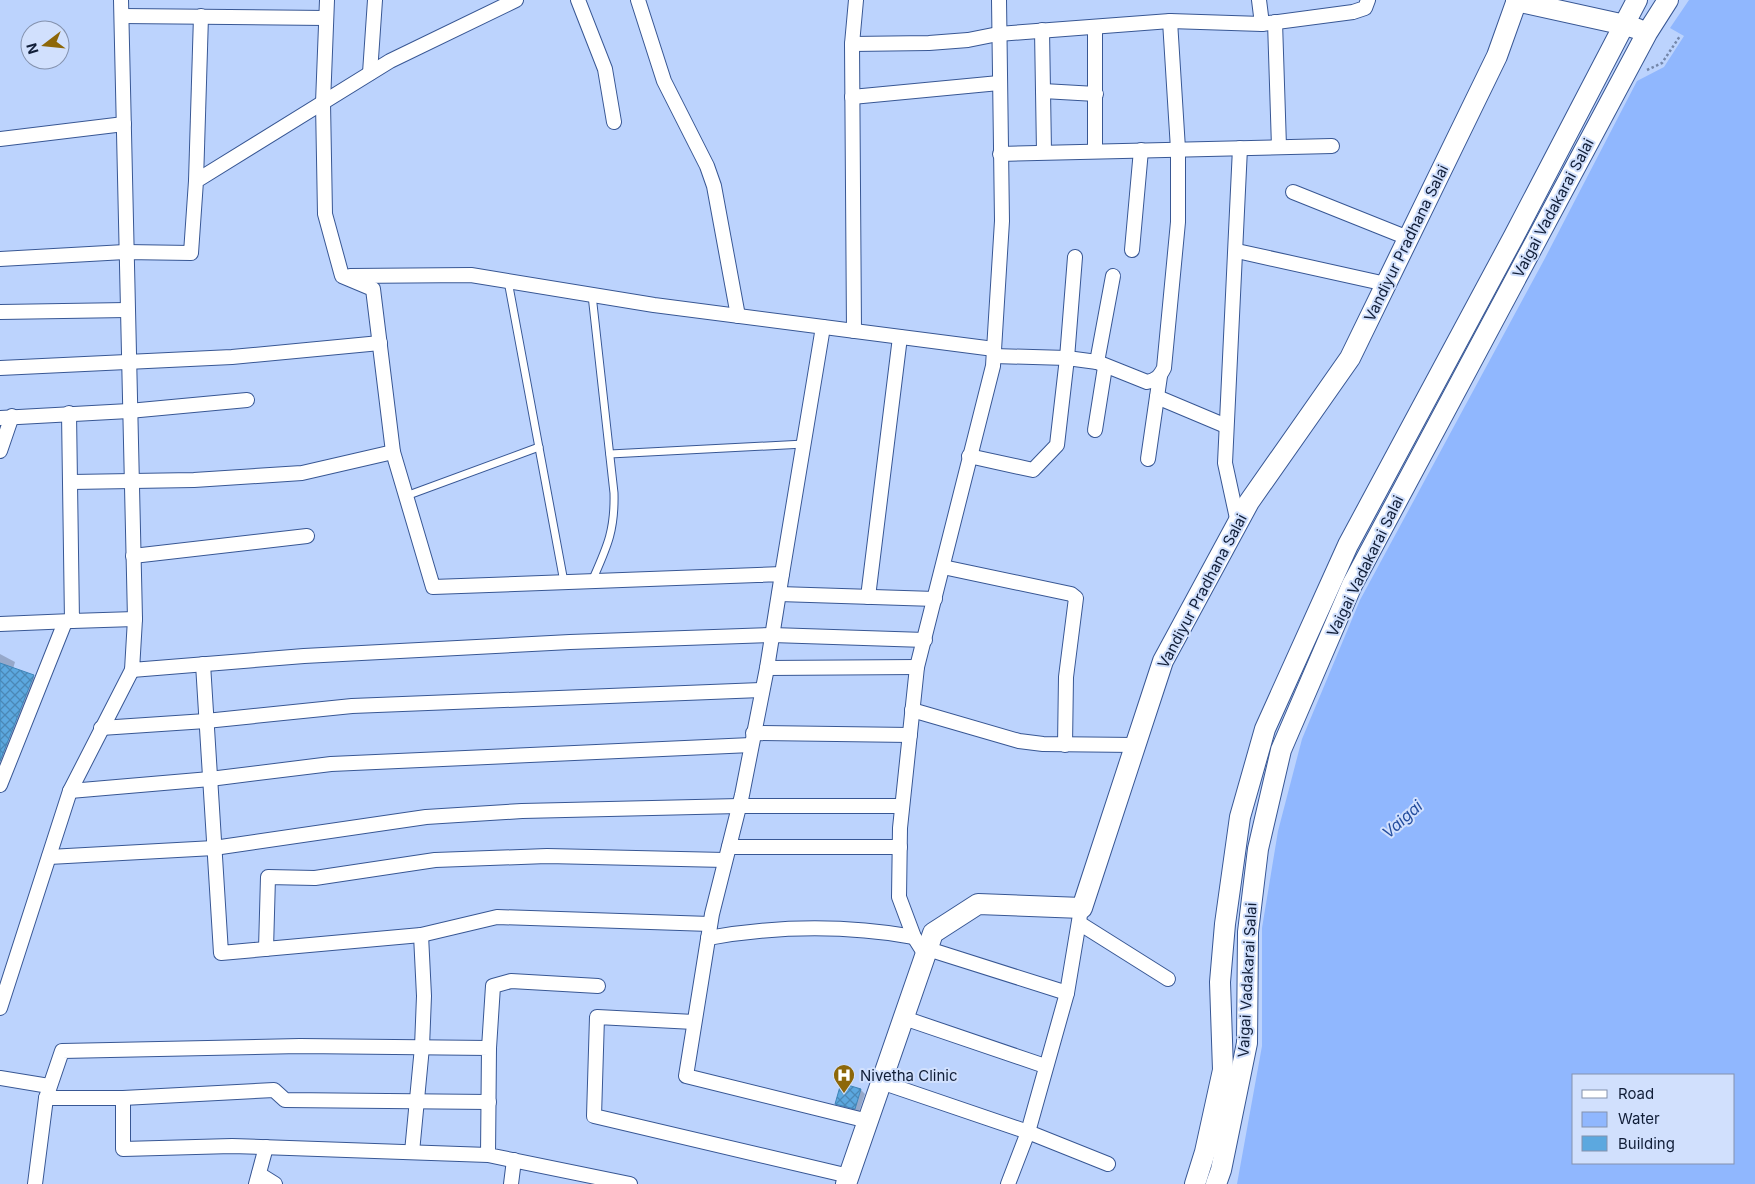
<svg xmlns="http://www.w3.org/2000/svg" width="1755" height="1184" font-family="Inter,sans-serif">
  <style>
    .water { fill: #90b7fe; fill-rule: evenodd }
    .shadow { fill: #0003 }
    .building { fill: url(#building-cross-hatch); stroke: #3e85b8 }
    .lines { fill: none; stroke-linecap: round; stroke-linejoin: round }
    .lane-casing { stroke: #385794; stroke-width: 9 }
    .street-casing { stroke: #385794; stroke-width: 16 }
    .secondary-casing { stroke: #385794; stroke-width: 22 }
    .path { stroke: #7487aa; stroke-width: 2.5; stroke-dasharray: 2.5 2.5; stroke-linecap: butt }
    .lane { stroke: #fff; stroke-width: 7 }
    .street { stroke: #fff; stroke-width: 14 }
    .secondary { stroke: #fff; stroke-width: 20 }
    .labels { text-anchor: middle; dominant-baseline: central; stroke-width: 4; stroke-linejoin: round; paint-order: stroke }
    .street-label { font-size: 15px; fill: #111e38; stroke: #d1e0fd }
    .poi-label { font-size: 15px; fill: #111e38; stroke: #d1e0fd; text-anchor: start }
    .water-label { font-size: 16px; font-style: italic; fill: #244d9e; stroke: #d1e0fd }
  </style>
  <defs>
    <pattern id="building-cross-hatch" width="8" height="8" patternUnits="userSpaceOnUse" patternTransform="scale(1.25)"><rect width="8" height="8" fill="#5ca8df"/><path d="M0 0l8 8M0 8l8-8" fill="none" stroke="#4b88b6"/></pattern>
  </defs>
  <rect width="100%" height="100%" fill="#bcd3fd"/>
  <path class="water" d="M 1689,0 L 1755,0 L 1755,1184 L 1237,1184 L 1262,1046 L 1262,928 L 1278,831 L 1302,739 L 1360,600 L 1544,260 L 1637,81 L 1664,67 L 1684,36 L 1670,28 ZM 1574,1075 L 1734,1075 L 1734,1163 L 1574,1163 Z"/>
  <g class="shadow">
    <polygon points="0,654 15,662 13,669 34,677 37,680 0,774"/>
    <polygon points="842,1085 861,1090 865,1094 859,1112 841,1108 837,1104"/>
  </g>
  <g class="building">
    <polygon points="0,663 34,675 0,761"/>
    <polygon points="841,1083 861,1089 855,1109 835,1104"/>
  </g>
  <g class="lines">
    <g class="lane-casing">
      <g id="lane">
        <polyline points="508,281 564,582"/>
        <polyline points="610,454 804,444"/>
        <polyline points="406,496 539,447"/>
        <path d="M 592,581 C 607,547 615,531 614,493 L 592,295"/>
      </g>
    </g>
    <g class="street-casing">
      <g id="street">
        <polyline points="121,0 135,619 132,670 304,656 570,642 772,635 925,640"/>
        <polyline points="327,0 323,103 325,214 342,276 373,289 393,452 433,587 782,574 767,668 742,795 712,914 686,1076 868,1121"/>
        <polyline points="578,0 605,69 614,122"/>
        <polyline points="638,0 664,81 707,166 714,186 738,316"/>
        <polyline points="1259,0 1262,24 1353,12 1365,8 1368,0"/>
        <polyline points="122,16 326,18"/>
        <polyline points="1275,22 1279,147"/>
        <polyline points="1042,30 1044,152"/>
        <polyline points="852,44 929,43 968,40 998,34 1170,21 1262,24"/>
        <polyline points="370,73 375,0"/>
        <polyline points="1043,91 1096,94"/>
        <polyline points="852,97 999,83"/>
        <polyline points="0,139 124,124"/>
        <polyline points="1095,151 1095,27"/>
        <polyline points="1000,154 1332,146"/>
        <polyline points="196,181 201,16"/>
        <polyline points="1293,192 1408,238"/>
        <polyline points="1132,250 1141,150"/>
        <polyline points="1237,251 1386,284"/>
        <polyline points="0,259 125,252 191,253 196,181 390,61 516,0"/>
        <polyline points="350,276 471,275 654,305 994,349"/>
        <polyline points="0,312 127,310"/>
        <polyline points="854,331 852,44 856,0"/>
        <path d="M 994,356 L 1067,358 L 1097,362 L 1147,382 C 1157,380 1160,376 1164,368 L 1178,222 L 1178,149 L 1170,21"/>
        <polyline points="1097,362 1113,276"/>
        <polyline points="0,368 232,357 380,343"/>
        <polyline points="1157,397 1226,426"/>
        <polyline points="69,413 72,621 135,619"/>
        <polyline points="0,418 129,411 247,400"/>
        <polyline points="1095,430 1105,367"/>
        <polyline points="0,451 12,416"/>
        <polyline points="969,456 1033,470 1057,445 1067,358 1075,257"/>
        <polyline points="1148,459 1160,376"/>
        <polyline points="71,482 194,480 302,473 393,452"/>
        <polyline points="1238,523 1225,463 1240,148"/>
        <polyline points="133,556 307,536"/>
        <polyline points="943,567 1071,594 1076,598 1066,677 1065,745"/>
        <polyline points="782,574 823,327"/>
        <polyline points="779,594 935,599"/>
        <polyline points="868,597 900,337"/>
        <polyline points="0,624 72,621"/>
        <polyline points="203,664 221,953 421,935 497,917 710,924"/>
        <polyline points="767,668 917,667"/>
        <polyline points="912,710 1019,741 1043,744 1135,745"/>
        <polyline points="101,728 206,721 352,706 761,690"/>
        <polyline points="753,733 910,735"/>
        <polyline points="0,785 65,622"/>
        <polyline points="70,791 210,779 331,764 751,745"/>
        <polyline points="729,847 900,847"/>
        <polyline points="49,857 214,848 426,817 522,811 739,806 902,806"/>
        <polyline points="1079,923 1168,979"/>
        <path d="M 708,938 C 775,926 846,925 914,937"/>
        <polyline points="266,949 268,877 315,878 435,860 547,856 725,860"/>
        <polyline points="928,949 1067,993 1028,1132 1008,1184"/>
        <polyline points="926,956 914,937 899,897 900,828 917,667 993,366 1002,221 999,0"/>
        <polyline points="1067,993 1080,915"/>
        <polyline points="0,1008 70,791 132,670"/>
        <polyline points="904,1018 1045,1066"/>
        <polyline points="694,1022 597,1017 594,1116 849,1176"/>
        <polyline points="489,1048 493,986 511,981 598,986"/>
        <polyline points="0,1078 49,1086"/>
        <polyline points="881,1082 1028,1132 1108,1164"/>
        <polyline points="123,1098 274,1090 285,1100 489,1102"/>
        <polyline points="412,1152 422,1047 424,996 421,935"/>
        <polyline points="488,1155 232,1146 123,1149 123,1098 46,1098 62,1051 300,1046 489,1048 488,1155 630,1184"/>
        <polyline points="259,1174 275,1184"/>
        <polyline points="35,1184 46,1098"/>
        <polyline points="256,1184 266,1147"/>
        <polyline points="511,1184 514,1160"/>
      </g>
    </g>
    <g class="secondary-casing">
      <g id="secondary">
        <polyline points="1516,1 1625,25 1638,29"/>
        <polyline points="846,1184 933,933 978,904 1082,908 1163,661 1249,502 1350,358 1497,56 1517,0"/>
        <polyline points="1195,1184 1205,1152 1223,1070 1220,982 1225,924 1240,817 1265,729 1348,545 1514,236 1637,0"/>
        <polyline points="1216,1184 1221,1170 1247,1043 1248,932 1258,849 1281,750 1352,585 1647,33 1668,0"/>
      </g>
    </g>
    <polyline class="path" points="1647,70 1662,63 1680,36"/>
    <use href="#lane" class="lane"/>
    <use href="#street" class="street"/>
    <use href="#secondary" class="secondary"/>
  </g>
  <defs>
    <g id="hospital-pin" transform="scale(1.125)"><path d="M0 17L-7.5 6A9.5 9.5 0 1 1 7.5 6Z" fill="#8d6709" stroke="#d1e0fd"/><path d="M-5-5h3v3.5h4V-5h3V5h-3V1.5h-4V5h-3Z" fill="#fff"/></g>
  </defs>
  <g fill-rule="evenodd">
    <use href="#hospital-pin" x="844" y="1075"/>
  </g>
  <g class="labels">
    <g class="street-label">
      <text transform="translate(1553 208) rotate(-62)">Vaigai Vadakarai Salai</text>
      <text transform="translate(1406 243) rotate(-64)">Vandiyur Pradhana Salai</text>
      <text transform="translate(1365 566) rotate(-64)">Vaigai Vadakarai Salai</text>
      <text transform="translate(1202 591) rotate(-62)">Vandiyur Pradhana Salai</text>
      <text transform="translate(1247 980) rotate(-87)">Vaigai Vadakarai Salai</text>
    </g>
    <g class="poi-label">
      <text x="860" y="1075">Nivetha Clinic</text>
    </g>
    <g class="water-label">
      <text transform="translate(1402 819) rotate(-42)">Vaigai</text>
    </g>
  </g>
  <rect x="1572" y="1074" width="162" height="90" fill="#d1e0fd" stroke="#8492ae"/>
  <rect x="1582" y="1090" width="25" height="8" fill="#ffffff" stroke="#8492ae"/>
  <text x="1618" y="1099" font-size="15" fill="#111e38">Road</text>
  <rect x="1582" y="1112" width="25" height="15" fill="#90b7fe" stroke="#8492ae"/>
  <text x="1618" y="1124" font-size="15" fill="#111e38">Water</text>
  <rect x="1582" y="1136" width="25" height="15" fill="#5ca8df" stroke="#8492ae"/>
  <text x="1618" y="1149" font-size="15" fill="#111e38">Building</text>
  <g transform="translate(45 45) rotate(254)"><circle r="24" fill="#d1e0fd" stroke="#8492ae"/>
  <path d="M0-4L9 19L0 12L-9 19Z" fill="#8d6709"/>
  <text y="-8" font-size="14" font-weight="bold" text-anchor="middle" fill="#111e38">N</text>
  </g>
</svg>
